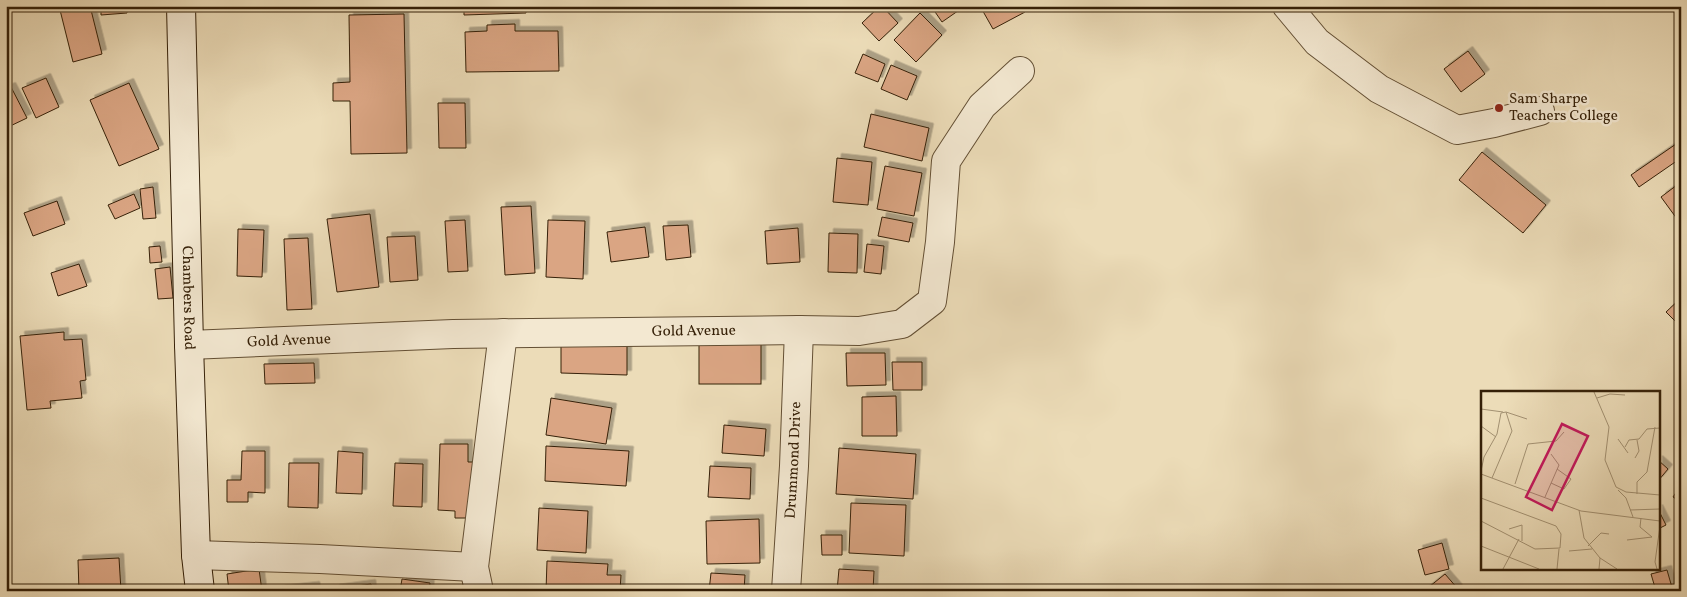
<svg xmlns="http://www.w3.org/2000/svg" width="1687" height="597" font-family="Vollkorn,serif">
  <style>
    .building { fill: #daa583; stroke: #352008; filter: url(#shadow) }
    .lines { fill: none; stroke-linecap: round; stroke-linejoin: round }
    .street-casing { stroke: #634f34; stroke-width: 30 }
    .secondary-casing { stroke: #352008; stroke-width: 30 }
    .street { stroke: #f3e8d1; stroke-width: 28 }
    .secondary { stroke: #f3e8d1; stroke-width: 28 }
    .poi-dot { fill: #8f2418; stroke: #f3e8d1; stroke-width: 2 }
    .labels { text-anchor: middle; dominant-baseline: central; stroke-width: 5; stroke-linejoin: round; paint-order: stroke }
    .poi-label { font-size: 15px; fill: #352008; stroke: #f3e8d1; text-anchor: start }
    .street-label { font-size: 15px; fill: #352008; stroke: #f3e8d1 }
    .inset-road { fill: none; stroke: #a39172; stroke-width: 1 }
    .view { fill: #c2185b; fill-opacity: 0.15; stroke: #c2185b; stroke-width: 2.5 }
    .inset-edge { fill: none; stroke: #352008; stroke-width: 2.5 }
  </style>
  <defs>
    <filter id="shadow"><feDropShadow dx="4.5" dy="-4.5" stdDeviation="0" flood-color="#0004"/></filter>
  </defs>
  <rect width="100%" height="100%" fill="#ecdcb8"/>
  <filter id="stains"><feTurbulence type="fractalNoise" baseFrequency=".004" numOctaves="4"/><feColorMatrix values="0 0 0 0 .2 0 0 0 0 .09 0 0 0 0 .02 0 0 0 .5 -.17"/></filter>
  <radialGradient id="worn" r=".72"><stop offset=".6" stop-color="#630" stop-opacity="0"/><stop offset="1" stop-color="#630" stop-opacity=".3"/></radialGradient>
  <g class="building">
    <polygon points="59,6 90,6 102,54 73,62"/>
    <polygon points="101,6 127,6 127,13 101,15"/>
    <polygon points="464,6 526,6 526,13 464,15"/>
    <polygon points="880,6 882,6 898,23 879,41 862,23"/>
    <polygon points="931,6 965,6 942,22"/>
    <polygon points="980,6 1022,6 1025,12 993,29"/>
    <polygon points="920,13 942,35 916,62 894,40"/>
    <polygon points="404,14 407,153 351,154 350,101 333,101 333,83 350,82 349,15"/>
    <polygon points="515,24 515,31 558,31 559,71 466,72 465,32 487,31 487,25"/>
    <polygon points="1468,51 1485,74 1461,92 1444,69"/>
    <polygon points="863,54 885,64 878,82 855,73"/>
    <polygon points="891,65 917,76 907,100 881,89"/>
    <polygon points="46,78 59,107 36,118 22,88"/>
    <polygon points="129,83 159,149 119,166 90,100"/>
    <polygon points="11,87 27,118 6,128 6,89"/>
    <polygon points="438,103 465,103 466,148 439,148"/>
    <polygon points="871,114 929,128 922,161 864,147"/>
    <polygon points="1676,144 1681,152 1681,158 1639,187 1631,175"/>
    <polygon points="1482,152 1546,205 1523,233 1459,180"/>
    <polygon points="837,158 872,162 868,205 833,202"/>
    <polygon points="885,166 922,173 914,216 877,209"/>
    <polygon points="1681,182 1681,222 1680,223 1661,197"/>
    <polygon points="153,187 156,218 143,219 140,189"/>
    <polygon points="134,194 140,208 115,219 108,205"/>
    <polygon points="57,201 65,224 33,236 24,213"/>
    <polygon points="531,206 535,273 505,275 501,207"/>
    <polygon points="370,214 379,287 337,292 327,219"/>
    <polygon points="882,217 913,223 909,242 878,236"/>
    <polygon points="465,220 468,271 448,272 445,221"/>
    <polygon points="548,220 585,221 583,279 546,277"/>
    <polygon points="688,225 691,257 666,260 663,226"/>
    <polygon points="645,227 649,257 611,262 607,232"/>
    <polygon points="798,228 800,262 767,264 765,231"/>
    <polygon points="238,229 264,230 262,277 237,276"/>
    <polygon points="829,233 858,234 857,273 828,272"/>
    <polygon points="415,236 418,280 390,282 387,237"/>
    <polygon points="308,238 312,309 287,310 284,239"/>
    <polygon points="867,244 884,246 881,274 864,272"/>
    <polygon points="160,246 162,262 150,263 149,247"/>
    <polygon points="79,264 87,286 58,296 51,273"/>
    <polygon points="170,267 173,298 158,299 155,269"/>
    <polygon points="1681,298 1681,327 1666,312"/>
    <polygon points="64,332 64,340 82,339 86,380 80,381 82,398 50,401 51,408 27,410 20,336"/>
    <polygon points="561,334 627,335 627,375 561,373"/>
    <rect x="699" y="341" width="62" height="43"/>
    <polygon points="846,353 885,353 886,385 847,386"/>
    <polygon points="892,362 922,362 922,390 893,390"/>
    <polygon points="314,363 315,383 265,384 264,364"/>
    <polygon points="896,396 897,436 862,436 862,397"/>
    <polygon points="551,398 612,408 606,444 546,435"/>
    <polygon points="724,425 766,429 764,456 722,453"/>
    <polygon points="440,444 468,444 468,462 482,462 471,518 455,518 455,511 438,510"/>
    <polygon points="546,446 629,451 626,486 545,481"/>
    <polygon points="839,448 916,454 913,499 836,494"/>
    <polygon points="242,451 265,451 265,493 248,492 248,502 227,502 227,480 241,480"/>
    <polygon points="338,451 363,453 362,494 336,493"/>
    <polygon points="1658,460 1668,469 1658,481"/>
    <polygon points="289,463 319,463 318,508 288,507"/>
    <polygon points="395,463 423,464 422,507 393,506"/>
    <polygon points="710,466 751,468 750,499 708,497"/>
    <polygon points="1681,485 1681,502 1673,497"/>
    <polygon points="851,503 906,505 904,556 849,553"/>
    <polygon points="539,508 588,511 586,553 537,550"/>
    <polygon points="1658,509 1666,525 1658,529"/>
    <polygon points="759,519 760,563 707,564 706,521"/>
    <polygon points="821,535 842,535 842,555 822,555"/>
    <polygon points="1442,543 1449,569 1425,575 1418,550"/>
    <polygon points="119,558 121,591 79,591 78,560"/>
    <polygon points="547,561 608,564 607,575 621,575 620,591 546,591"/>
    <polygon points="259,569 262,591 229,591 227,574"/>
    <polygon points="839,569 874,571 873,591 837,591"/>
    <polygon points="1667,570 1673,591 1656,591 1651,574"/>
    <polygon points="711,573 745,575 744,591 709,591"/>
    <polygon points="1445,574 1458,589 1455,591 1424,591"/>
    <polygon points="402,579 430,583 429,591 400,591"/>
    <polygon points="371,584 372,591 336,591 335,589"/>
    <polygon points="315,586 316,591 280,591 280,590"/>
  </g>
  <g class="lines">
    <g class="street-casing">
      <g id="street">
        <polyline points="1287,6 1317,42 1379,89 1457,130 1494,123 1540,111"/>
        <path id="s1" d="M 189,345 L 453,334 L 799,330 L 859,331 L 902,324 L 932,301 L 940,242 L 946,161 L 982,106 L 1020,71"/>
        <polyline points="196,555 320,559 474,567"/>
        <polyline points="479,591 474,567 503,333"/>
        <path id="s2" d="M 786,591 L 794,466 L 799,330"/>
      </g>
    </g>
    <g class="secondary-casing">
      <g id="secondary">
        <path id="s3" d="M 181,6 L 189,345 L 196,555 L 200,591"/>
      </g>
    </g>
    <use href="#street" class="street"/>
    <use href="#secondary" class="secondary"/>
  </g>
  <circle class="poi-dot" cx="1499" cy="108" r="5"/>
  <g class="labels">
    <g class="poi-label">
      <text x="1509" y="99">Sam Sharpe<tspan x="1509" dy="17">Teachers College</tspan></text>
    </g>
    <g class="street-label">
      <text stroke="none"><textPath href="#s3" startOffset="292">Chambers Road</textPath></text>
      <text stroke="none"><textPath href="#s1" startOffset="505">Gold Avenue</textPath></text>
      <text stroke="none"><textPath href="#s1" startOffset="100">Gold Avenue</textPath></text>
      <text stroke="none"><textPath href="#s2" startOffset="131">Drummond Drive</textPath></text>
    </g>
  </g>
  <g transform="translate(1481 391)">
    <rect width="179" height="179" fill="#ecdcb8"/>
    <path class="inset-road" d="M 113,1 L 128,36 L 124,69 L 135,96 L 145,101 L 179,104M 116,7 L 129,3 L 144,4M 0,18 L 22,21M 0,35 L 15,46M 137,48 L 147,62M 144,56 L 148,49 L 158,48 L 166,38 L 179,37M 154,67 L 158,60 L 156,49M 0,80 L 3,66 L 16,43 L 20,22 L 25,21 L 46,28M 0,83 L 100,120 L 179,130M 11,87 L 31,40 L 25,21M 70,92 L 83,98 L 90,88 L 76,78M 34,93 L 47,53 L 75,50 L 83,41M 137,99 L 145,107 L 152,126M 156,103 L 156,91 L 166,81 L 174,36M 64,106 L 78,74 L 70,63M 0,107 L 75,135 L 80,143 L 79,157 L 54,158 L 0,130M 98,119 L 103,147 L 119,167 L 118,178M 149,119 L 179,118M 28,138 L 41,134 L 41,150M 146,149 L 171,146 L 159,136 L 160,127M 0,155 L 58,178M 107,155 L 120,142 L 128,143M 88,160 L 111,158M 119,167 L 136,178M 22,178 L 38,148M 76,178 L 78,158M 176,178 L 174,171 L 179,135"/>
    <path class="view" d="M 81,33 L 107,45 L 71,119 L 45,106 Z"/>
    <rect width="179" height="179" class="inset-edge"/>
  </g>
  <rect width="1687" height="597" fill="none" stroke="#ecdcb8" stroke-width="25"/>
  <rect x="8" y="8" width="1672" height="582" fill="none" stroke="#352008" stroke-width="2.5"/>
  <rect x="12" y="12" width="1662" height="572" fill="none" stroke="#352008"/>
  <rect width="100%" height="100%" filter="url(#stains)"/>
  <rect width="100%" height="100%" fill="url(#worn)"/>
</svg>
